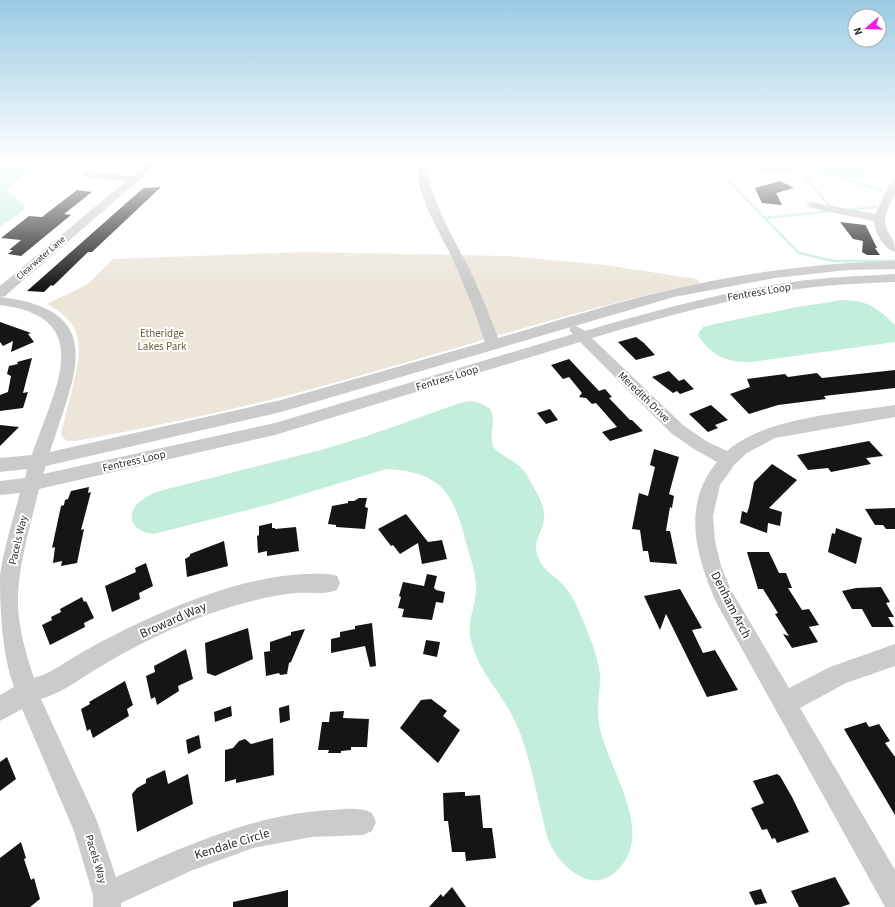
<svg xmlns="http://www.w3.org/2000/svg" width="895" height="907" font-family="'Source Sans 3',sans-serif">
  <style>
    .green { fill: #ece6da }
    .water { fill: #c4eedc }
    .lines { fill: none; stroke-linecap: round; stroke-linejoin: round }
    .stream { stroke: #c4eedc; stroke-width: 2.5 }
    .building { fill: #151515 }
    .minor { fill: #cbcbcb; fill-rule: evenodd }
    .labels { text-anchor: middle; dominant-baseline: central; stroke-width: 4; stroke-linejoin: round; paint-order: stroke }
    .far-street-label { font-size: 9px; fill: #2e2e2e; stroke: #fff }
    .street-label { font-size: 11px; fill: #2e2e2e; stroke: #fff }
    .park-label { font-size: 11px; fill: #6d5d37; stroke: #fff }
    .near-street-label { font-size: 13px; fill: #2e2e2e; stroke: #fff }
  </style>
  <rect width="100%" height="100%" fill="#fff"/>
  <path class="green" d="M 304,252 L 509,256 L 604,265 L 697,279 L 700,283 C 572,310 446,353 319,387 C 239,409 158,426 76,441 L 67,441 L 62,437 L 61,433 C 65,417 69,401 73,385 C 82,348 85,324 47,304 L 88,284 L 113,259 Z"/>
  <g class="water">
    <polygon points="0,161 46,161 8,189 10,193 25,206 23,211 0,227"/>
    <polygon points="727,161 865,161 869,162 874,169 868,176 858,178 747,170 739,169"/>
    <path d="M 842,300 C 869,301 876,307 895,325 L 895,342 L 752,362 C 725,362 715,358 698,336 L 699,332 L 703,327 L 719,323 L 797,307 Z"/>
    <path d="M 470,401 C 508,407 485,427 494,448 C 505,459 521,462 528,477 C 533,487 544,502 544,514 C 546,531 531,538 538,557 C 543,571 555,575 564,586 C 570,592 574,600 577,607 C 585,624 601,661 600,679 C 600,694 596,709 599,724 C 606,765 654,829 621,866 C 616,873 609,878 600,880 C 583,883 564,867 555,853 C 547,841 544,825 541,811 C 534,782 528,751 516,723 C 504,696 481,675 472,645 C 465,621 475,612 476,591 C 477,576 471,560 467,546 C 454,495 444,472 386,469 L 271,504 L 154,534 C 135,532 123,519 139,502 C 145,497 152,494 159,491 L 321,450 L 367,436 L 460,403 Z"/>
  </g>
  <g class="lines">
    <g class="stream">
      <polyline points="709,161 799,253 834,261 895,261"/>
      <polyline points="798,170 830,206"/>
      <polyline points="837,176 883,191"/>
      <polyline points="848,210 876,207"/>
      <polyline points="766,218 831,211"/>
    </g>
  </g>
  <g class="building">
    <polygon points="780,181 794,188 776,193 782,205 762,203 755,188"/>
    <polygon points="161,187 92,252 88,252 53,286 51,285 44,292 27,291 141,190 144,188"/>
    <polygon points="77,190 92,192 64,214 71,215 21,256 8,254 13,250 9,250 21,240 1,238 29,216 42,217"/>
    <polygon points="840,222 865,225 865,224 877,248 875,248 880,255 867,255 862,252 863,241 853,239"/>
    <polygon points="0,322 31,333 28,334 34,342 11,352 13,341 3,346 0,342"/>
    <polygon points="636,337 644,343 655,355 636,360 618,342"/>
    <polygon points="32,358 23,393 28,392 23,408 0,411 0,395 8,392 11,376 7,374 9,366 18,364 17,362"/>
    <polygon points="569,359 599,391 605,389 612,397 609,398 630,420 632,420 643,431 610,441 602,432 617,427 596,403 592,404 586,398 579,397 582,393 569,377 563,379 551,365"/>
    <polygon points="895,370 895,388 824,396 826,399 778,405 749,414 730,394 750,387 747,379 785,374 788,377 817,373 822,378"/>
    <polygon points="669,371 679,381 684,379 694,389 680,394 677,391 673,393 652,377"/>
    <polygon points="711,405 728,420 715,425 718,428 708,432 689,414"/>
    <polygon points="550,409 558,420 546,424 537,413"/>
    <polygon points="0,425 19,427 0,446"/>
    <polygon points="869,441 883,456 866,458 871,464 831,472 828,468 808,470 797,455"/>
    <polygon points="654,449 679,457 669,494 674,496 672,508 670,507 666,531 670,531 677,564 650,562 648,551 643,551 640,530 632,529 639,493 648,496 655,467 650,465"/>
    <polygon points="772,464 797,480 769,508 782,512 780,526 768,523 767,533 740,523 742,511 747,513 749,507 754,482"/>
    <polygon points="89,487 88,493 91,492 81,530 84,529 77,563 61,566 62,561 53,563 55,547 52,548 61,506 64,505 65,500 68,499 71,491"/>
    <polygon points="359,498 367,498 365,507 368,508 365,529 336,527 336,525 328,524 332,506 348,503 348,501 354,501"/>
    <polygon points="895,508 895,529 886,529 883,525 875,525 865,509"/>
    <polygon points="406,514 428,542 442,540 447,559 422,564 418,543 400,554 393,545 391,546 378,529"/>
    <polygon points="272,523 272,528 275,528 275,529 296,527 299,551 267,556 267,551 258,553 257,536 259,535 259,526"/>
    <polygon points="836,528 862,538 856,564 828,552 832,533 835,534"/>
    <polygon points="224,541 228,566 187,577 185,559 190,556 190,554"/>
    <polygon points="747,552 769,552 779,573 786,573 792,588 788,588 802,610 809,609 819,625 809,627 818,642 792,648 783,634 789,636 775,614 778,613 763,589 758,589"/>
    <polygon points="146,563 153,586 139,593 140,599 112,612 105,586 136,572 135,568"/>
    <polygon points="427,574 437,576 434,588 436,590 445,592 443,603 436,602 432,620 402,617 404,609 398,608 401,597 399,596 403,582 424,586"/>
    <polygon points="881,587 890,602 886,603 894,617 888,617 894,627 872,627 862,609 852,609 842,591 856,588"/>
    <polygon points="680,589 702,628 692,630 703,653 715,650 738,690 707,697 666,614 660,630 644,596"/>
    <polygon points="82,597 84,602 86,601 94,618 84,623 85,627 50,645 42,625 52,620 51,617 61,612 60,609"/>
    <polygon points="372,623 376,666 370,667 365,646 331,653 331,639 340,637 340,632 355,629 355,626"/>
    <polygon points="248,628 253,659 215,676 207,673 205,643"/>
    <polygon points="305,629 291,662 289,663 287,674 280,675 279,673 266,676 264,652 270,651 270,642 291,635 291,632"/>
    <polygon points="426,640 440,642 437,657 423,654"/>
    <polygon points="186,649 193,679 178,686 179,691 157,705 155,697 151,699 146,676 155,672 154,666"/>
    <polygon points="125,681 133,705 127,709 129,716 93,738 90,729 87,731 81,709 90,704 89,702"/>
    <polygon points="431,699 447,711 443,716 460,730 438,763 400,728 421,700"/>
    <polygon points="289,705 290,720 280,723 279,708"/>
    <polygon points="231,706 232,716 215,722 214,712"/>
    <polygon points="344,711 343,718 369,719 367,747 351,747 351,750 341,751 341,753 328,753 329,750 318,750 322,722 329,722 330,712"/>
    <polygon points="866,722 869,727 879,724 890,741 885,743 895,757 895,815 844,729"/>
    <polygon points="199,735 201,748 188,754 186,740"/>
    <polygon points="273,738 274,775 236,783 236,779 225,782 225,750 233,748 239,741 245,739 251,744"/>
    <polygon points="7,757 16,779 0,791 0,762"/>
    <polygon points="165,770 168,784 188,774 193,804 137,832 132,794 137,788 146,783 146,779"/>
    <polygon points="777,774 780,776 792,797 809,832 777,843 775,838 772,839 767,829 762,830 751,808 764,803 753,781"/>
    <polygon points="461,792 465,792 465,796 480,795 483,828 492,828 496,858 466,861 465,852 452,852 448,821 444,821 443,793"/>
    <polygon points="21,842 26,858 24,859 31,880 34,878 40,899 30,907 0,907 0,858"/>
    <polygon points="835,877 850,904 841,907 799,907 791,891"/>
    <polygon points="452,887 466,907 429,907 441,894 443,897"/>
    <polygon points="761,889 767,903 755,905 749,892"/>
    <polygon points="288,890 288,907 233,907 233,902"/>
  </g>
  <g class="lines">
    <g class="minor">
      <polygon points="151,161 161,161 5,296 0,297 0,286 126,181 87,177 82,174 83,172 133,176"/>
      <path d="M 417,161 L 426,161 C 430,197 447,226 463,257 C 477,283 488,311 498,338 C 555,322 612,303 670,290 C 743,272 820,263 895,261 L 895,269 L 847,270 L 775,278 L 674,297 L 281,412 L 46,466 L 43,474 L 275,423 L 573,334 L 569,330 L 571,327 L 576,326 L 585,331 C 653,311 722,292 792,282 C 826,277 861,276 895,274 L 895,282 C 860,283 826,285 791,290 C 724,300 658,318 592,338 L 683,425 L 706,441 L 727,451 C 766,417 844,413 895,405 L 895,417 L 775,438 L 747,453 L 735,464 L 720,485 L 713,516 L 715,541 L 721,566 L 731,590 L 789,688 L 830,667 L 895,644 L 895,666 L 846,683 L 800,708 L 895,870 L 895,907 L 885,907 L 717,604 C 696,557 681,505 717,462 L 694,449 L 671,433 L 580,342 L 275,435 L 39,489 C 31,523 20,559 18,594 C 17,623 25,651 34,678 C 55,672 70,658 90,648 C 150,615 237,576 307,574 C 318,574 327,573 337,576 L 340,583 L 337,590 C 324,595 309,592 295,593 C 267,596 238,604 212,613 C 176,626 138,644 105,664 C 83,676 65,692 41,699 L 97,821 L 116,877 C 186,846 256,813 333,810 C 347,809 360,807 372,813 L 376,822 L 372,831 L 363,835 L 312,837 L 253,848 L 193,870 L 121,903 L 121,907 L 93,907 L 93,895 L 74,831 L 22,709 L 0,721 L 0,695 L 14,687 C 2,654 0,610 0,575 C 4,548 13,519 20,493 L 0,495 L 0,481 L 25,478 L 27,469 L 0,472 L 0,458 L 32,455 C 51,395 101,317 0,305 L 0,297 C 113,310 72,379 50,452 L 281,400 L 485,342 C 476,314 465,287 453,260 C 439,229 415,196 417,161 Z"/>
      <path d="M 895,180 C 895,184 895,189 895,193 C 892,203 884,211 885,223 C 887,236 895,236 895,252 C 884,249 874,231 874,221 L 811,208 L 806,205 L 811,202 L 875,214 L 890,183 Z"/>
    </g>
  </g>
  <linearGradient id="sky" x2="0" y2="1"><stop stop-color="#99cbe3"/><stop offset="0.56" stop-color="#fff"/><stop offset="1" stop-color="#fff" stop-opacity="0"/></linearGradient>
  <rect width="895" height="288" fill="url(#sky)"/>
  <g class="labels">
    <g class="far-street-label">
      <text transform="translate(41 258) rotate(-41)">Clearwater Lane</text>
    </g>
    <g class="street-label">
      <text transform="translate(759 292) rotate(-10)">Fentress Loop</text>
      <text transform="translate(447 378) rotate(-17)">Fentress Loop</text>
      <text transform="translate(644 397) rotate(44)">Meredith Drive</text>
      <text transform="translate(134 461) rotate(-13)">Fentress Loop</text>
      <text transform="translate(18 540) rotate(-77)">Pacels Way</text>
      <text transform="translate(96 859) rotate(73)">Pacels Way</text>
    </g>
    <g class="park-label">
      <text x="162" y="333">Etheridge<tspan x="162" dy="13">Lakes Park</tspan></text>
    </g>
    <g class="near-street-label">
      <text transform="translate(731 605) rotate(63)">Denham Arch</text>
      <text transform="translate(173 620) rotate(-24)">Broward Way</text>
      <text transform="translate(232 844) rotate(-17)">Kendale Circle</text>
    </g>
  </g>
  <g transform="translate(867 28) rotate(251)"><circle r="19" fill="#ffffff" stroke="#ababab"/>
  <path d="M0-3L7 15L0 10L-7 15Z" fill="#f420de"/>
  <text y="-6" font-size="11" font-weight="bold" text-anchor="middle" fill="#2e2e2e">N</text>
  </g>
</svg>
